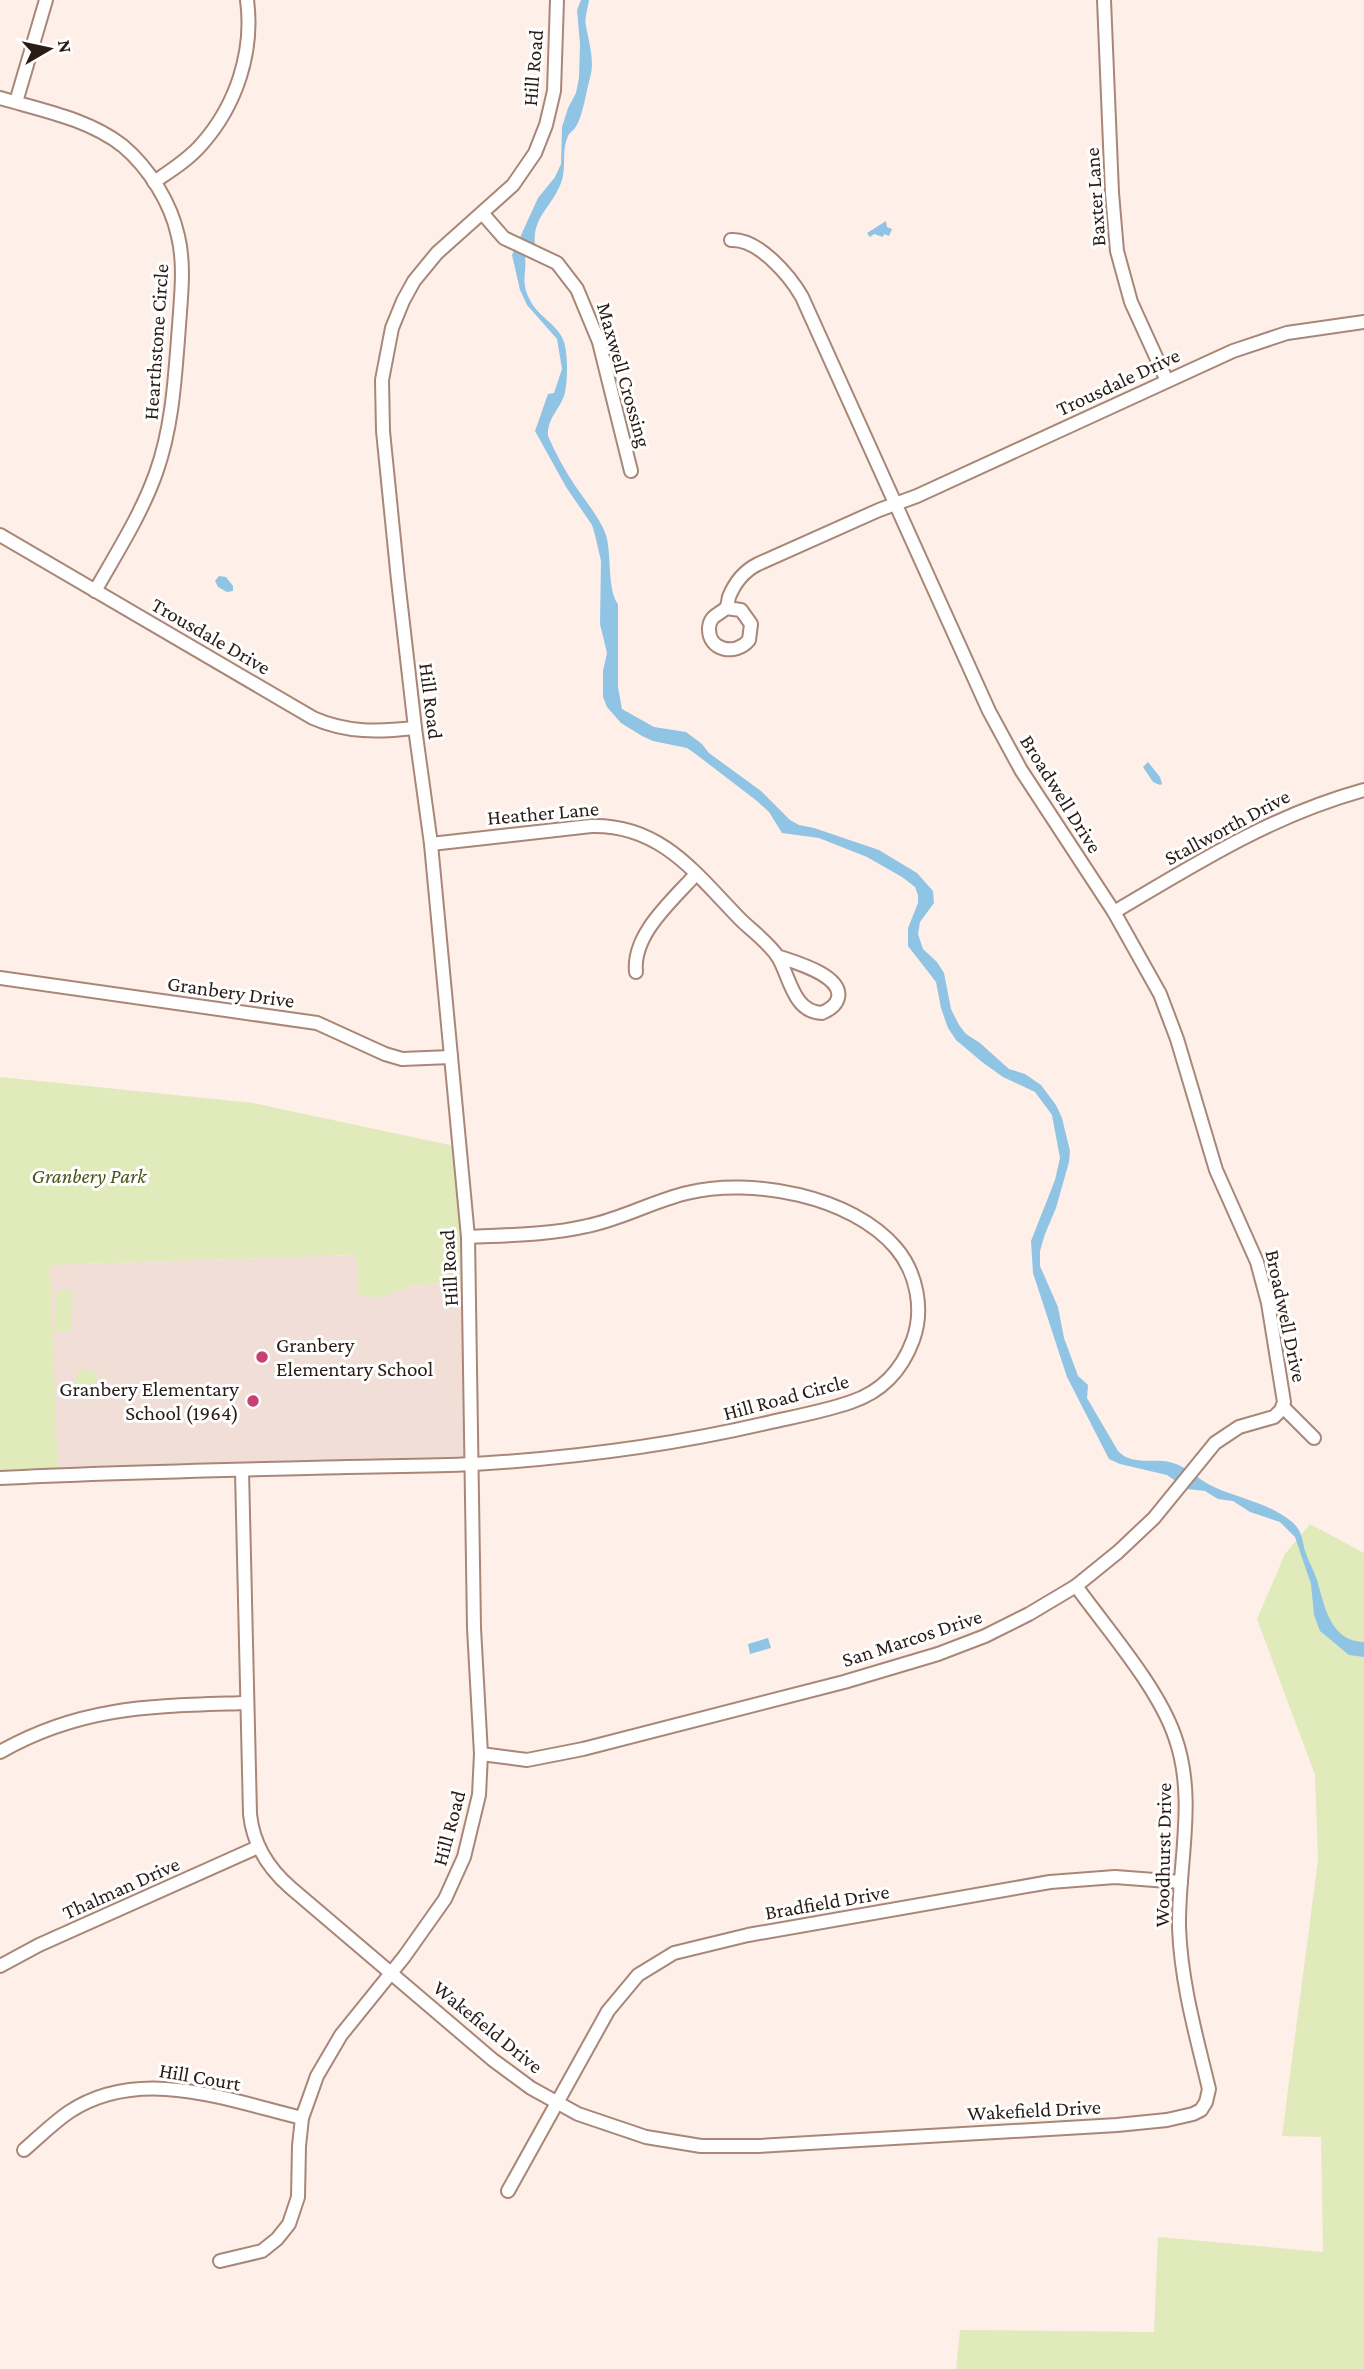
<svg xmlns="http://www.w3.org/2000/svg" width="1364" height="2369" font-family="'Crimson Pro',serif">
  <style>
    .built { fill: #f1ded7 }
    .green { fill: #e1eabb }
    .water { fill: #90c4e5 }
    .lines { fill: none; stroke-linecap: round; stroke-linejoin: round }
    .minor-casing { stroke: #a88778; stroke-width: 16 }
    .minor { stroke: #fff; stroke-width: 12 }
    .poi-dot { fill: #ca3f74; stroke: #fff; stroke-width: 2.5 }
    .labels { text-anchor: middle; dominant-baseline: central; stroke-width: 6; stroke-linejoin: round; paint-order: stroke }
    .street-label { font-size: 21px; fill: #291c17; stroke: #fff }
    .park-label { font-size: 21px; font-style: italic; fill: #4d551a; stroke: #fff }
    .poi-label { font-size: 21px; fill: #291c17; stroke: #fff; text-anchor: start }
  </style>
  <rect width="100%" height="100%" fill="#feefe9"/>
  <polygon class="built" points="357,1255 359,1295 377,1298 413,1286 470,1279 473,1464 58,1476 49,1265"/>
  <g class="green">
    <polygon points="0,1077 253,1103 459,1147 470,1279 413,1286 378,1298 359,1295 356,1255 50,1265 58,1476 0,1478"/>
    <polygon points="63,1289 73,1290 71,1332 54,1331 56,1294"/>
    <polygon points="79,1368 98,1373 91,1401 72,1396"/>
    <polygon points="1310,1524 1364,1553 1364,2369 956,2369 960,2330 1154,2332 1158,2237 1323,2252 1321,2137 1282,2136 1318,1860 1315,1775 1257,1619 1285,1554"/>
  </g>
  <g class="water">
    <path d="M 581,0 L 589,0 C 588,7 584,20 586,26 C 589,43 595,61 590,78 C 586,92 583,117 575,128 C 572,132 570,132 568,136 C 561,151 567,168 561,183 C 552,207 532,217 535,245 L 525,258 C 527,275 520,281 530,300 C 537,316 559,325 564,342 C 568,355 568,383 564,396 C 559,410 547,419 548,436 C 555,452 564,469 574,484 C 585,501 599,516 606,535 C 612,555 607,590 618,604 L 618,687 L 622,709 L 654,727 L 686,732 L 702,744 L 709,753 L 761,791 L 790,820 L 799,825 L 814,828 L 879,850 L 917,873 L 933,891 L 934,903 L 920,922 L 918,934 L 923,949 L 937,962 L 944,973 L 951,1009 L 959,1025 L 966,1034 L 980,1043 L 1009,1069 L 1025,1074 L 1041,1085 L 1056,1105 L 1062,1118 L 1070,1151 L 1069,1162 L 1056,1208 L 1045,1234 L 1040,1251 L 1040,1266 L 1058,1307 L 1064,1338 L 1078,1376 L 1088,1385 L 1087,1398 L 1118,1451 C 1133,1467 1155,1457 1173,1463 C 1187,1467 1197,1478 1210,1485 C 1236,1498 1270,1503 1292,1522 C 1302,1530 1302,1540 1305,1551 C 1308,1561 1314,1570 1317,1580 C 1325,1607 1330,1641 1364,1642 L 1364,1657 L 1349,1655 L 1320,1631 L 1314,1615 L 1311,1584 L 1295,1537 L 1280,1522 L 1250,1512 L 1233,1501 L 1218,1499 L 1205,1491 L 1187,1489 L 1167,1475 L 1120,1464 L 1109,1459 L 1067,1377 L 1033,1273 L 1031,1241 L 1055,1180 L 1060,1158 L 1052,1115 L 1035,1092 L 1003,1077 L 982,1062 L 956,1040 L 948,1028 L 941,1008 L 936,982 L 908,946 L 908,928 L 918,903 L 918,895 L 915,887 L 902,877 L 867,857 L 819,838 L 782,833 L 769,812 L 757,801 L 693,752 L 687,748 L 653,741 L 642,736 L 621,723 L 607,707 L 603,697 L 603,671 L 607,653 L 600,624 L 601,561 L 595,535 L 592,525 L 566,487 L 535,431 L 548,394 L 554,393 L 562,369 L 557,339 L 527,305 L 520,290 L 512,255 L 538,198 L 555,177 L 561,164 L 562,127 L 568,108 L 576,93 L 579,78 L 580,44 L 577,10 Z"/>
    <polygon points="886,221 887,227 892,229 889,236 884,234 883,237 874,234 870,237 867,233"/>
    <polygon points="219,576 226,577 233,586 233,591 227,592 218,587 215,581"/>
    <polygon points="1148,762 1160,777 1162,784 1160,785 1153,782 1143,767"/>
    <polygon points="768,1638 771,1648 750,1654 748,1644"/>
  </g>
  <g class="lines">
    <g class="minor-casing">
      <g id="minor">
        <polyline points="1104,0 1112,193 1117,251 1131,302 1167,381"/>
        <path d="M 0,98 C 41,110 89,119 123,146 C 149,168 171,203 178,236 C 185,265 181,296 179,326 C 175,376 173,425 156,473 C 141,515 117,552 95,591"/>
        <polyline points="16,102 46,0"/>
        <path d="M 154,182 C 170,171 188,160 201,145 C 236,106 254,52 247,0"/>
        <polyline points="483,214 504,238 557,263 577,289 599,342 631,471"/>
        <path d="M 0,535 L 313,718 C 347,733 378,732 415,728"/>
        <path d="M 726,608 L 741,610 L 751,624 L 749,640 C 736,656 708,651 709,628 C 710,615 719,615 726,608 C 728,605 728,601 729,597 C 735,582 744,571 758,564 L 879,510 L 917,496 L 1233,351 L 1287,333 L 1364,322"/>
        <path d="M 431,844 L 591,826 C 661,824 696,874 740,919 C 752,931 769,943 778,957 C 790,977 793,1012 822,1013 C 829,1010 836,1006 838,998 C 843,975 794,962 777,956"/>
        <path d="M 1114,912 C 1197,863 1270,816 1364,790"/>
        <path d="M 636,972 C 632,934 673,900 696,874"/>
        <polyline points="0,978 317,1023 385,1054 402,1059 451,1057"/>
        <polyline points="1283,1407 1314,1438"/>
        <path d="M 242,1471 L 250,1814 C 253,1844 269,1869 291,1888 L 493,2060 L 531,2088 L 578,2114 L 646,2137 L 701,2146 L 758,2146 L 1117,2125 L 1167,2120 L 1193,2114 L 1201,2110 L 1206,2102 L 1209,2089 C 1196,2035 1181,1983 1179,1927 C 1178,1864 1197,1798 1175,1737 C 1158,1687 1107,1629 1076,1586"/>
        <path d="M 0,1478 C 115,1472 231,1470 346,1467 C 388,1466 431,1466 474,1464 C 574,1458 674,1445 771,1422 C 798,1416 825,1411 851,1402 C 881,1392 902,1370 913,1340 C 924,1310 917,1273 896,1248 C 852,1196 752,1177 687,1193 C 653,1201 622,1219 587,1226 C 549,1235 507,1235 468,1237"/>
        <path d="M 0,1752 C 82,1705 155,1706 246,1703"/>
        <path d="M 481,1754 L 527,1760 L 583,1749 L 844,1682 L 938,1654 L 985,1636 L 1029,1614 L 1076,1586 L 1118,1552 L 1154,1518 L 1215,1443 L 1239,1427 L 1274,1417 L 1281,1410 L 1284,1402 L 1268,1303 L 1257,1262 L 1216,1170 L 1177,1039 L 1160,994 L 1114,912 L 1021,770 L 989,711 L 802,297 C 790,276 758,238 731,240"/>
        <polyline points="0,1966 39,1945 258,1847"/>
        <path d="M 24,2150 C 39,2137 53,2123 69,2112 C 140,2065 227,2100 302,2118"/>
        <polyline points="508,2191 608,2011 638,1975 674,1953 748,1935 1050,1882 1115,1877 1181,1882"/>
        <polyline points="220,2261 262,2251 277,2239 289,2224 298,2197 299,2146 302,2118 317,2076 341,2035 404,1957 445,1899 464,1857 479,1795 481,1754 474,1628 468,1237 431,844 415,728 398,580 383,431 382,380 392,328 403,301 414,281 437,253 513,185 535,153 546,125 554,91 557,0"/>
      </g>
    </g>
    <use href="#minor" class="minor"/>
  </g>
  <g class="poi-dot">
    <circle cx="262" cy="1357" r="7"/>
    <circle cx="253" cy="1401" r="7"/>
  </g>
  <g class="labels">
    <g class="street-label">
      <text transform="translate(533 68) rotate(-85)">Hill Road</text>
      <text transform="translate(1095 197) rotate(-94)">Baxter Lane</text>
      <text transform="translate(156 342) rotate(-86)">Hearthstone Circle</text>
      <text transform="translate(624 375) rotate(74)">Maxwell Crossing</text>
      <text transform="translate(1118 382) rotate(-25)">Trousdale Drive</text>
      <text transform="translate(211 636) rotate(30)">Trousdale Drive</text>
      <text transform="translate(431 701) rotate(83)">Hill Road</text>
      <text transform="translate(1061 794) rotate(58)">Broadwell Drive</text>
      <text transform="translate(543 813) rotate(-5)">Heather Lane</text>
      <text transform="translate(1227 827) rotate(-28)">Stallworth Drive</text>
      <text transform="translate(231 992) rotate(8)">Granbery Drive</text>
      <text transform="translate(449 1268) rotate(-93)">Hill Road</text>
      <text transform="translate(1286 1316) rotate(78)">Broadwell Drive</text>
      <text transform="translate(786 1397) rotate(-15)">Hill Road Circle</text>
      <text transform="translate(912 1638) rotate(-18)">San Marcos Drive</text>
      <text transform="translate(449 1828) rotate(-75)">Hill Road</text>
      <text transform="translate(1163 1855) rotate(-89)">Woodhurst Drive</text>
      <text transform="translate(121 1888) rotate(-24)">Thalman Drive</text>
      <text transform="translate(827 1902) rotate(-10)">Bradfield Drive</text>
      <text transform="translate(488 2027) rotate(39)">Wakefield Drive</text>
      <text transform="translate(200 2077) rotate(10)">Hill Court</text>
      <text transform="translate(1034 2110) rotate(-3)">Wakefield Drive</text>
    </g>
    <g class="park-label">
      <text x="89" y="1176">Granbery Park</text>
    </g>
    <g class="poi-label">
      <text x="276" y="1345">Granbery<tspan x="276" dy="24">Elementary School</tspan></text>
      <text x="239" y="1389" text-anchor="end">Granbery Elementary<tspan x="239" dy="24">School (1964)</tspan></text>
    </g>
  </g>
  <g transform="translate(49 49) rotate(81)" stroke="#ffffff" stroke-width="5" paint-order="stroke">
  <path d="M0-5L12 26L0 18L-12 26Z" fill="#291c17"/>
  <text y="-10" font-size="19" font-weight="bold" text-anchor="middle" fill="#291c17">N</text>
  </g>
</svg>
